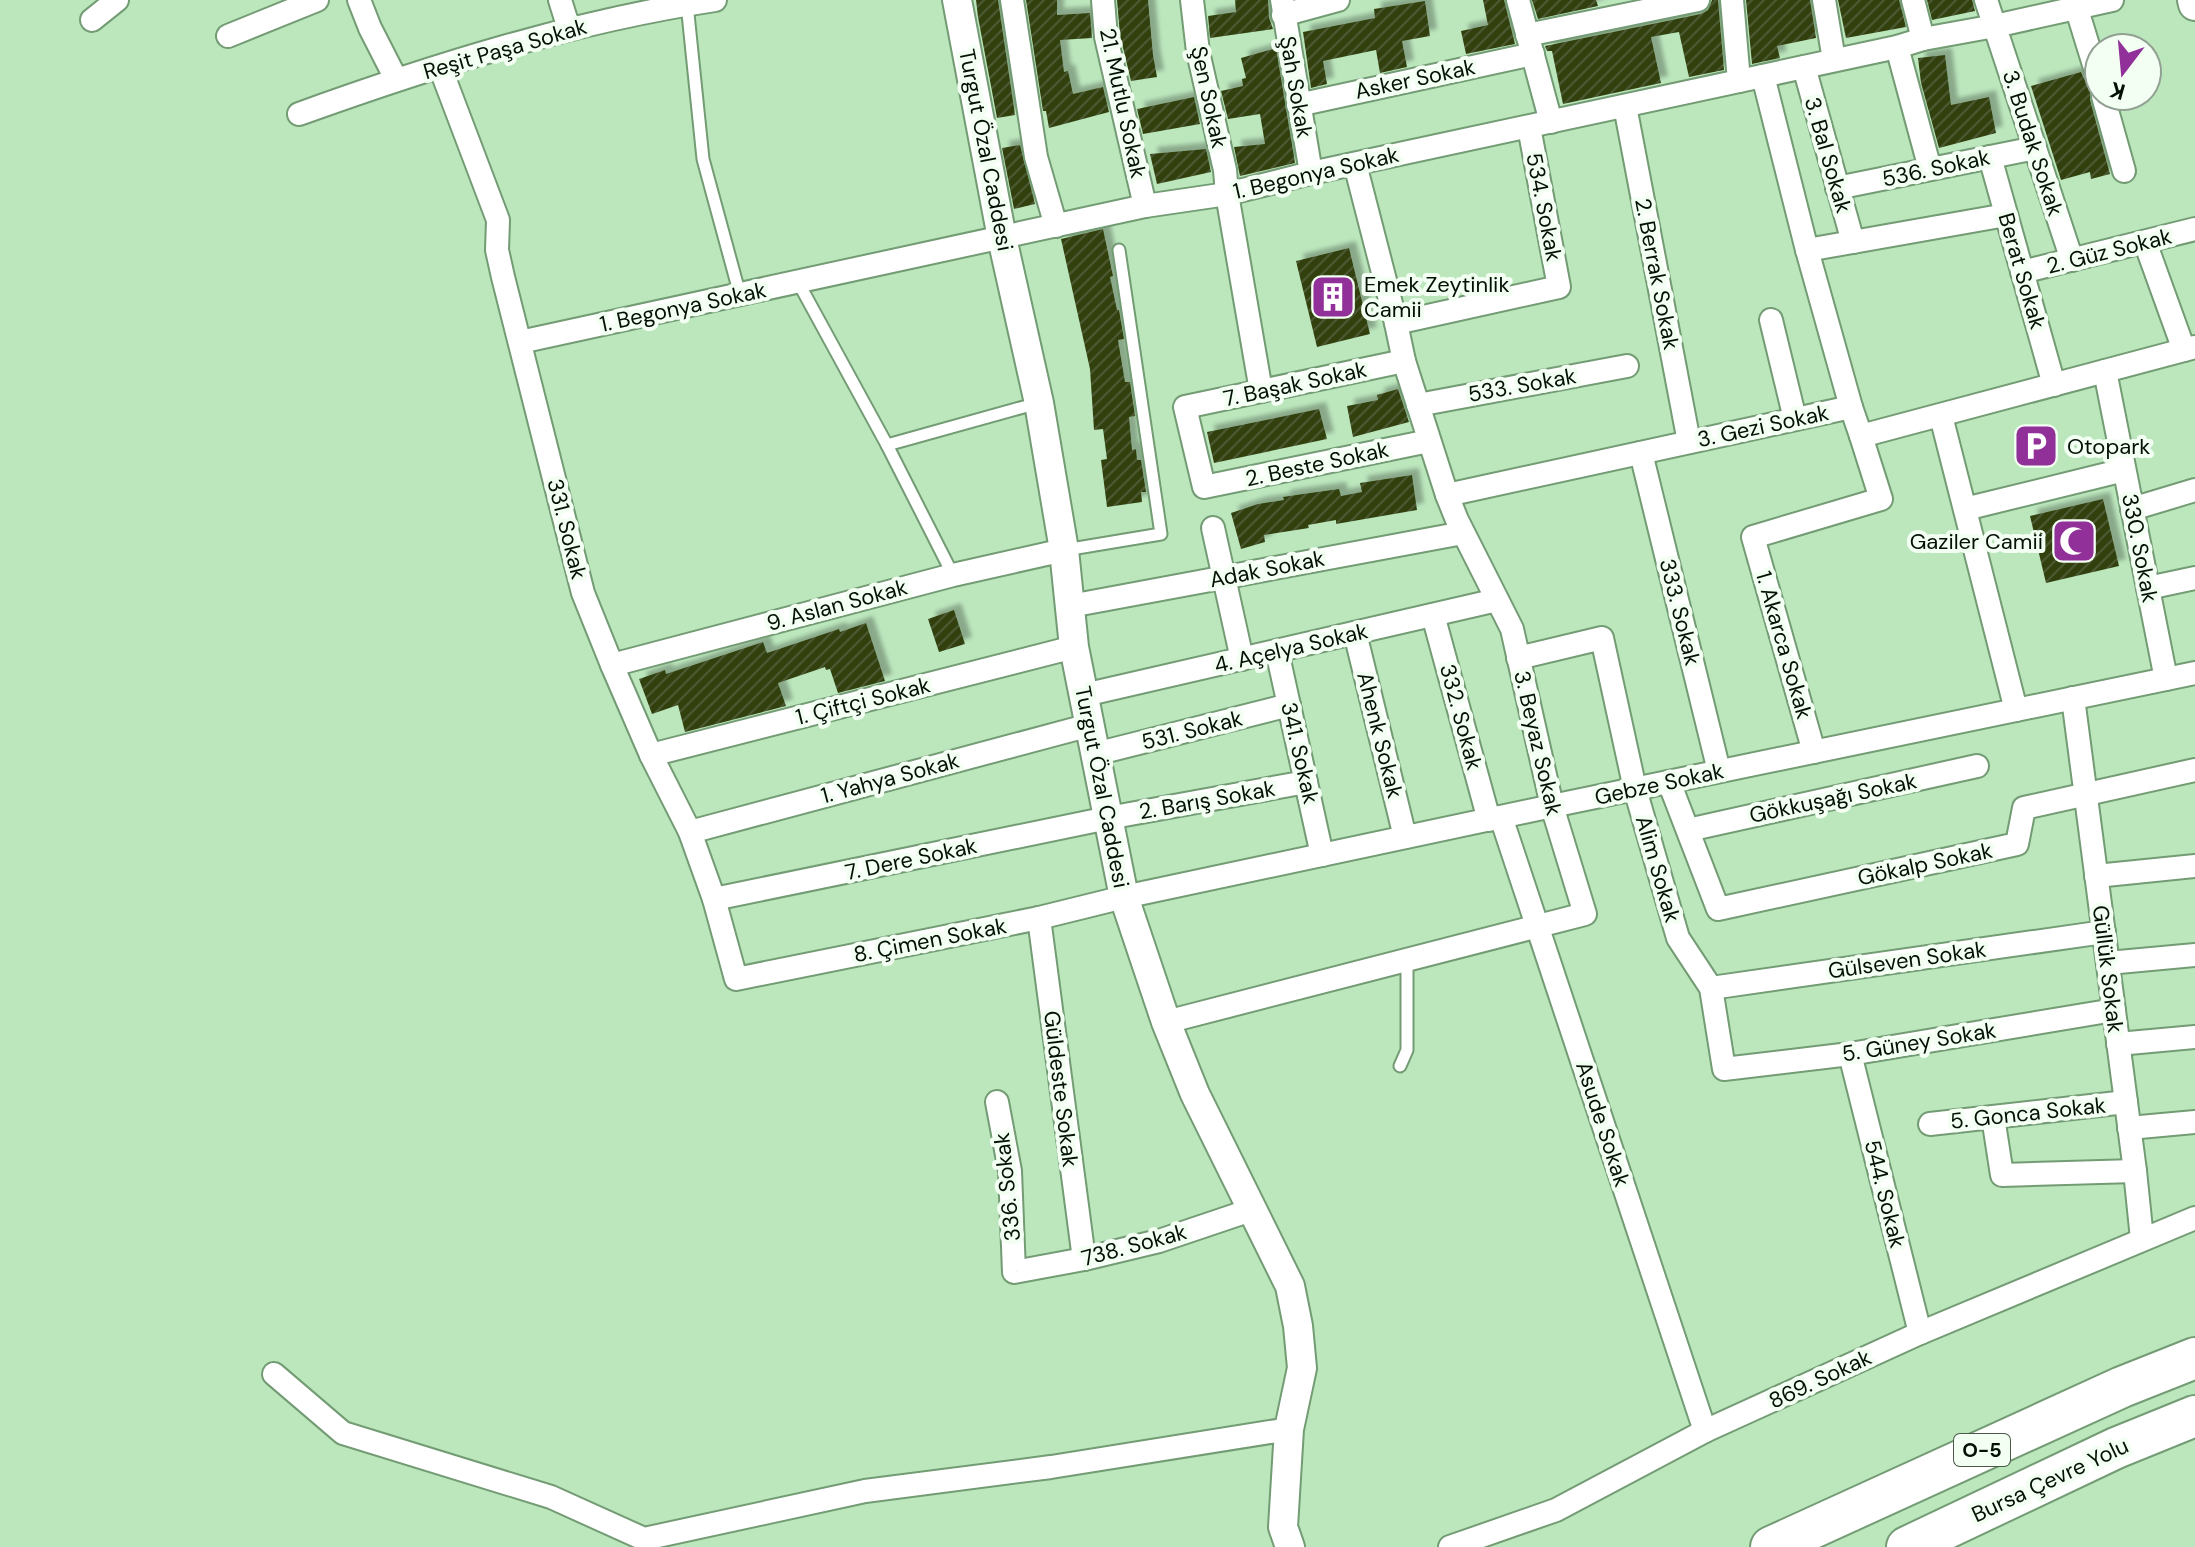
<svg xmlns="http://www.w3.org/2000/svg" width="2195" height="1547" font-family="'DM Sans',sans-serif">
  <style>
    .building { fill: url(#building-hatch); filter: url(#shadow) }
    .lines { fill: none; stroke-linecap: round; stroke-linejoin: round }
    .service-casing { stroke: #739b74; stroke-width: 15 }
    .minor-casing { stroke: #739b74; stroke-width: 26 }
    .tertiary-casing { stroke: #739b74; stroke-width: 32 }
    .secondary-casing { stroke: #739b74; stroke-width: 36 }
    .motorway-casing { stroke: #739b74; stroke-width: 44 }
    .service { stroke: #fff; stroke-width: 11 }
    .minor { stroke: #fff; stroke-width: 22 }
    .tertiary { stroke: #fff; stroke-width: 28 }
    .secondary { stroke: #fff; stroke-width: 32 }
    .motorway { stroke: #fff; stroke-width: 40 }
    .labels { text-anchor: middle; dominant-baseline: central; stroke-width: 8; stroke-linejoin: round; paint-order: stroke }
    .shield { fill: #f2fff2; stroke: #4b584b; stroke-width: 2 }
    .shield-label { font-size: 20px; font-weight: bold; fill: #031104 }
    .street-label { font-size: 22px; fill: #031104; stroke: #f2fff2 }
    .poi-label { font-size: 22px; fill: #031104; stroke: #f2fff2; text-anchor: start }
  </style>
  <defs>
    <pattern id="building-hatch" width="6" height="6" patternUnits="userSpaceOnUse" patternTransform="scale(2)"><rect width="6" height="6" fill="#324111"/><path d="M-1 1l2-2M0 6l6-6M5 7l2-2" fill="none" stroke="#4c5932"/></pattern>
    <filter id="shadow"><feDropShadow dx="7" dy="-7" stdDeviation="2" flood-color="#0004"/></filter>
  </defs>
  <rect width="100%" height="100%" fill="#bce7bd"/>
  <g class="building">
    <polygon points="976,0 998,0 1015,115 997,118 978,17"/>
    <polygon points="1026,0 1057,0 1057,15 1090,13 1092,38 1060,40 1064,72 1068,71 1073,94 1103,87 1109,112 1049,128 1046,111 1043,111"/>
    <polygon points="1117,0 1148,0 1153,55 1157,77 1131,81 1120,35"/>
    <polygon points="1235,0 1268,0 1269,18 1273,29 1210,38 1208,16 1236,12"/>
    <polygon points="1483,0 1504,0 1515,44 1466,54 1461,31 1488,25"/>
    <polygon points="1532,0 1596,0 1598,6 1538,19"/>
    <polygon points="1712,0 1718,0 1724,70 1689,77 1679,32 1651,37 1661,83 1563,104 1552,51 1547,51 1545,46 1701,14 1708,10"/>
    <polygon points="1746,0 1810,0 1816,38 1777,46 1780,58 1752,64"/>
    <polygon points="1838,0 1899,0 1906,27 1846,38"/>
    <polygon points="1927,0 1972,0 1975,11 1932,20"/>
    <polygon points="1425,1 1430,36 1402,41 1407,67 1380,73 1376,50 1323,61 1327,84 1311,88 1303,32 1375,18 1374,9"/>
    <polygon points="1276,48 1295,163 1240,176 1234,147 1265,144 1260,114 1228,119 1221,91 1243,86 1242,79 1246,78 1241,58"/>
    <polygon points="1945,55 1951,105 1989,97 1996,133 1939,148 1921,83 1918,58"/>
    <polygon points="2081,72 2090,92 2090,100 2110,174 2091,179 2090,172 2061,180 2031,86"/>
    <polygon points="1194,97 1200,124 1143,134 1137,109"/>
    <polygon points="1020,145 1035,204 1014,209 1002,148"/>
    <polygon points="1206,149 1211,172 1157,184 1150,154"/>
    <polygon points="1103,229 1113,276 1110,277 1117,310 1119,310 1124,339 1118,340 1125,382 1130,382 1135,416 1129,417 1132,450 1136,449 1137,460 1141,460 1146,492 1141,492 1142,502 1107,507 1101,460 1107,459 1103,429 1094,430 1090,369 1061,239"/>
    <polygon points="1349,248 1370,334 1317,347 1296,261"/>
    <polygon points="1398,389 1409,422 1353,437 1347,406 1378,400 1377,395"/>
    <polygon points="1319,409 1327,439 1214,463 1207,432"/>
    <polygon points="1412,475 1417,510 1336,524 1336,520 1308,525 1309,528 1264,535 1265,542 1241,549 1231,513 1258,504 1284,500 1283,497 1303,494 1339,489 1341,496 1362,492 1360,483"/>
    <polygon points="2103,499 2119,566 2046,583 2030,516"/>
    <polygon points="954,610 965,644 939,652 928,619"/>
    <polygon points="866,623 885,681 838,693 830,669 826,670 825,667 778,683 786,706 685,732 678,705 652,714 639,679 665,670 666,674 763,642 767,653 839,629 840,632"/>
  </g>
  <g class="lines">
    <g class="service-casing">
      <g id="service">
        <polyline points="687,4 703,159 740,295"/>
        <polyline points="798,282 887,445 953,575"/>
        <polyline points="887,445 1038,403"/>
        <polyline points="1065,550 1161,534 1119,250"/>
        <polyline points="1400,1066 1407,1050 1407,960"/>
      </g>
    </g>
    <g class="minor-casing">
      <g id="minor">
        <polyline points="359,0 370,28 396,79"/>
        <polyline points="560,0 569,29"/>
        <polyline points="1012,0 1036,157 1056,226"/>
        <polyline points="1103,0 1106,37 1145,206"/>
        <polyline points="1192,0 1198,52 1225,170 1227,194 1261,391"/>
        <polyline points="1282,0 1311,173"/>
        <polyline points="1518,0 1551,122"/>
        <polyline points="1732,0 1739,81"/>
        <polyline points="1824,0 1834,60"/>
        <polyline points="1913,0 1923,39"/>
        <polyline points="1986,0 2072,260"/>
        <polyline points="2074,0 2099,81"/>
        <polyline points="1283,15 1338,0"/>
        <polyline points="92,20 117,0"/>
        <polyline points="1527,35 1698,0"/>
        <polyline points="228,36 317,0"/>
        <polyline points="1897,47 1930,169"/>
        <polyline points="440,67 498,220 497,250 503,277 583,593 612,665 651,755 690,832 714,899 736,979 1039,918 1124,897 1552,806 2195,673"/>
        <polyline points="1804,67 1853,242"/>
        <polyline points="1763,76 1807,250 1851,407"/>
        <polyline points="2103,96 2124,171"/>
        <polyline points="1298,105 1533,54"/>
        <polyline points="1625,106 1689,442"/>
        <path d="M 299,114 C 432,66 575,21 715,0"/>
        <polyline points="1990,157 2054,385"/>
        <polyline points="1837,188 2035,148"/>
        <polyline points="2145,242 2184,350"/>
        <polyline points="1807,250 2006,215"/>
        <polyline points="2022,272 2195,229"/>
        <polyline points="1771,320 1795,419"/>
        <polyline points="1396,323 1559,287 1529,127"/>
        <polyline points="520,342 1145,206 1227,194 1311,173 1897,47 1923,39 1995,26 2112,0"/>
        <polyline points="1404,361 1185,407 1204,487 1429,441"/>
        <polyline points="2105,371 2166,679"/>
        <polyline points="1418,405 1627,366"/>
        <polyline points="1941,416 2016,710"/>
        <polyline points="1641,453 1719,771"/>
        <polyline points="1447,495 1851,407 1861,436 2195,347"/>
        <polyline points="1965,509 2124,470"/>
        <polyline points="2132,509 2195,490"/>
        <polyline points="1213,528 1242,659"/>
        <polyline points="2148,588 2195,578"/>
        <polyline points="1070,606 1463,533"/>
        <polyline points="1433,615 1489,820"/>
        <polyline points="1355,633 1405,837"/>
        <polyline points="1277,651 1322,855"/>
        <polyline points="1518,658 1602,638 1635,789 1678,938 1711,988 1724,1069 1850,1054 2114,1010"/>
        <polyline points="612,665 953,575 1064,550"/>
        <polyline points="1084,695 1497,600"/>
        <polyline points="2073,698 2135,1171 2142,1239"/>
        <polyline points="1814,752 1753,537 1881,499 1861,436"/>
        <polyline points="1095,754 1289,705"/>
        <polyline points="651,755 1074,647"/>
        <polyline points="1669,782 1718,909 2017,844 2024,808 2195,770"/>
        <polyline points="1501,817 1705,1431"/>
        <polyline points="1688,830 1977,766"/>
        <polyline points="690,832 1090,725"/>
        <polyline points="2096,876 2195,866"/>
        <polyline points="714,899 1108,818 1306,782"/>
        <polyline points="1039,918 1084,1259"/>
        <polyline points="2108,963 2195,955"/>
        <polyline points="1711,988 2104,932"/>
        <polyline points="1166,1022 1585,914 1552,806 1512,629 1457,520 1447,495 1404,361 1396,323 1355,164"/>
        <polyline points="2118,1044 2195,1037"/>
        <polyline points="1850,1054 1920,1333"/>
        <polyline points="997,1102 1010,1171 1014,1272 1084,1259 1159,1241 1251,1210"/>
        <polyline points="1993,1117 2002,1175 2135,1171"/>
        <polyline points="1930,1124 2126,1102"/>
        <polyline points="2129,1128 2195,1122"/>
        <polyline points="274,1374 343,1433 551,1497 644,1539 865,1491 1051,1467 1289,1429"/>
        <polyline points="1450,1547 1556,1510 1705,1431 1920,1333 2195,1218"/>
      </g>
    </g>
    <g class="tertiary-casing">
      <polyline id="tertiary" points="957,0 1002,238 1039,403 1064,550 1074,647 1124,897 1166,1022 1195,1094 1290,1286 1298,1326 1302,1368 1289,1429 1283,1527 1290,1547"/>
    </g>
    <g class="secondary-casing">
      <polyline id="secondary" points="2194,0 2195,4"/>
    </g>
    <g class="motorway-casing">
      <g id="motorway">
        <polyline points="1771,1547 2122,1387 2195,1358"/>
        <polyline points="1907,1547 2116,1448 2195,1416"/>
      </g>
    </g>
    <use href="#service" class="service"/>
    <use href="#minor" class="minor"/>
    <use href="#tertiary" class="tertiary"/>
    <use href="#secondary" class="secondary"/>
    <use href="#motorway" class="motorway"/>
  </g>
  <defs>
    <g id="building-square" transform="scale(2.3)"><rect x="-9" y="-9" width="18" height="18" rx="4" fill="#913098" stroke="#f2fff2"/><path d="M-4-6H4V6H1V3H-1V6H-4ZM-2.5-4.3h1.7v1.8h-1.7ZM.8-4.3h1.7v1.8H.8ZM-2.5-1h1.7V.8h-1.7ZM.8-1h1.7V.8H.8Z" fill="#fff"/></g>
    <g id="parking-square" transform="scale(2.3)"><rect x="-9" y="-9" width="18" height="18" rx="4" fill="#913098" stroke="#f2fff2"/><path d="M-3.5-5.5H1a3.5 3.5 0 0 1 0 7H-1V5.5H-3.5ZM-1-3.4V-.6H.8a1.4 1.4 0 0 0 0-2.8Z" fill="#fff"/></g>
    <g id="mosque-square" transform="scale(2.3)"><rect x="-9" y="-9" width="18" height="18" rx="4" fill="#913098" stroke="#f2fff2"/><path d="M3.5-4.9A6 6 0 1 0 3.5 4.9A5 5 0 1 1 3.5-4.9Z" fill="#fff"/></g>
  </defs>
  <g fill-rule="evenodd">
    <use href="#building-square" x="1333" y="297"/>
    <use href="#parking-square" x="2036" y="446"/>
    <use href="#mosque-square" x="2074" y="541"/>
  </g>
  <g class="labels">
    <rect class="shield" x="1954" y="1434" width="56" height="32" rx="6"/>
    <g class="shield-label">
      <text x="1982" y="1450">O-5</text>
    </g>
    <g class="street-label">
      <text transform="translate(505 49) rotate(-16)">Reşit Paşa Sokak</text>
      <text transform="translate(1415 79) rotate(-12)">Asker Sokak</text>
      <text transform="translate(1296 87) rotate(80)">Şah Sokak</text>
      <text transform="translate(1209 97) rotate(78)">Şen Sokak</text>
      <text transform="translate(1123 103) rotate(78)">21. Mutlu Sokak</text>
      <text transform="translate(2033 143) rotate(72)">3. Budak Sokak</text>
      <text transform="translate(986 150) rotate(79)">Turgut Özal Caddesi</text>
      <text transform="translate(1828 155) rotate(74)">3. Bal Sokak</text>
      <text transform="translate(1936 168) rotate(-12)">536. Sokak</text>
      <text transform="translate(1316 173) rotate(-13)">1. Begonya Sokak</text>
      <text transform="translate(1544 207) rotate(79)">534. Sokak</text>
      <text transform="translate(2109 251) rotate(-14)">2. Güz Sokak</text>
      <text transform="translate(2022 271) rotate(74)">Berat Sokak</text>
      <text transform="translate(1657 274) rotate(79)">2. Berrak Sokak</text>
      <text transform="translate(683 307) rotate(-12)">1. Begonya Sokak</text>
      <text transform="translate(1295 384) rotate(-12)">7. Başak Sokak</text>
      <text transform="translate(1522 385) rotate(-10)">533. Sokak</text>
      <text transform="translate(1763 426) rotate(-12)">3. Gezi Sokak</text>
      <text transform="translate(1317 464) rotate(-12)">2. Beste Sokak</text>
      <text transform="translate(567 529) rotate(76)">331. Sokak</text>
      <text transform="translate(2140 548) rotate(79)">330. Sokak</text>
      <text transform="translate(1267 569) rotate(-11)">Adak Sokak</text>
      <text transform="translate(837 605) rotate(-15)">9. Aslan Sokak</text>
      <text transform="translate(1680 612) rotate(76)">333. Sokak</text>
      <text transform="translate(1784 645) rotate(74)">1. Akarca Sokak</text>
      <text transform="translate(1291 648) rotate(-13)">4. Açelya Sokak</text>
      <text transform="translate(863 701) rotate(-14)">1. Çiftçi Sokak</text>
      <text transform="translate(1461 717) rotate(75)">332. Sokak</text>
      <text transform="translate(1192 730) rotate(-14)">531. Sokak</text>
      <text transform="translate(1380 735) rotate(76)">Ahenk Sokak</text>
      <text transform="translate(1538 743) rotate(77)">3. Beyaz Sokak</text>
      <text transform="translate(1300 753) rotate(77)">341. Sokak</text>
      <text transform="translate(890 778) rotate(-15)">1. Yahya Sokak</text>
      <text transform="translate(1659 784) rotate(-12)">Gebze Sokak</text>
      <text transform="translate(1102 787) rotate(79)">Turgut Özal Caddesi</text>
      <text transform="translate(1833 798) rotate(-12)">Gökkuşağı Sokak</text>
      <text transform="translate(1207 800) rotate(-10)">2. Barış Sokak</text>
      <text transform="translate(911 859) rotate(-12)">7. Dere Sokak</text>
      <text transform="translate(1925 864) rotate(-12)">Gökalp Sokak</text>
      <text transform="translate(1658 869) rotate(74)">Alim Sokak</text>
      <text transform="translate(930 940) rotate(-11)">8. Çimen Sokak</text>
      <text transform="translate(1907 960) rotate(-8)">Gülseven Sokak</text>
      <text transform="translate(2108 969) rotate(83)">Güllük Sokak</text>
      <text transform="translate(1919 1042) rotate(-9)">5. Güney Sokak</text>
      <text transform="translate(1061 1089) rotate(83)">Güldeste Sokak</text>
      <text transform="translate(2028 1113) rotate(-6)">5. Gonca Sokak</text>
      <text transform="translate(1603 1124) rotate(72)">Asude Sokak</text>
      <text transform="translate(1007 1187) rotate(-96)">336. Sokak</text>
      <text transform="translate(1885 1194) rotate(76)">544. Sokak</text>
      <text transform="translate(1134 1245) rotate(-15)">738. Sokak</text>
      <text transform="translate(1820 1379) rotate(-25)">869. Sokak</text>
      <text transform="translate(2050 1480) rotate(-25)">Bursa Çevre Yolu</text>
    </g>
    <g class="poi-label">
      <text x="1364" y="284">Emek Zeytinlik<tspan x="1364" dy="25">Camii</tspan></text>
      <text x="2067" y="446">Otopark</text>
      <text x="2043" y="541" text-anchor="end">Gaziler Camii</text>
    </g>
  </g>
  <g transform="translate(2123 72) rotate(196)"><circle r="38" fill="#f2fff2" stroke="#92a093" stroke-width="2"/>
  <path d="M0-6L14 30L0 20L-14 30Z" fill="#913098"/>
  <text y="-12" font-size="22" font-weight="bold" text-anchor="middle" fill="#031104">K</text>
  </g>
</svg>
